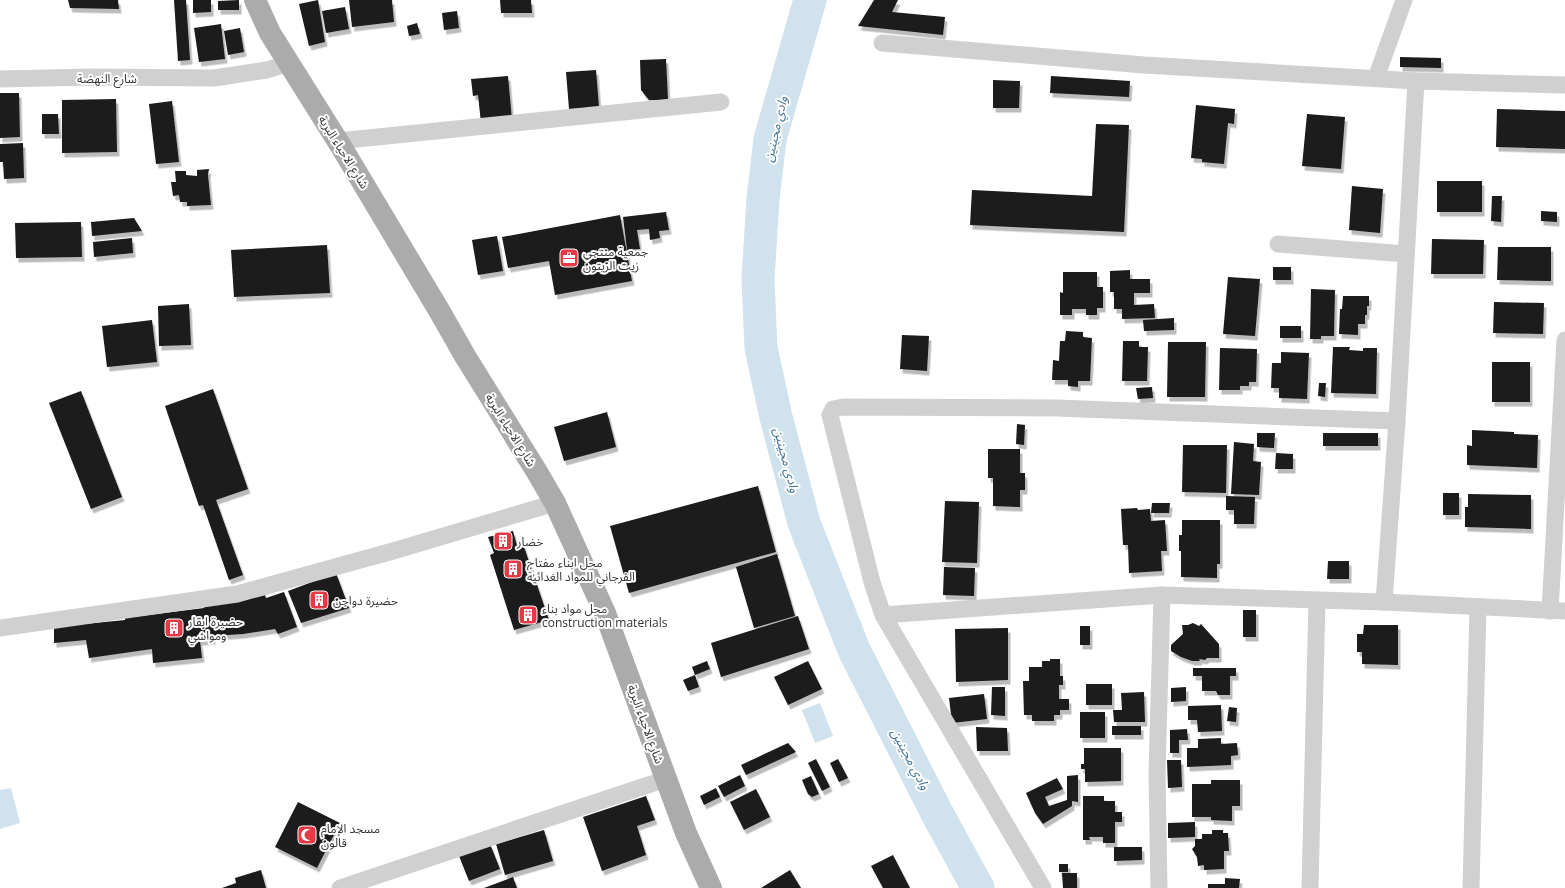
<svg xmlns="http://www.w3.org/2000/svg" width="1565" height="888" font-family="'Open Sans','Noto Sans Arabic',sans-serif">
  <style>
    .water { fill: #cfe2ee }
    .lines { fill: none; stroke-linecap: round; stroke-linejoin: round }
    .river { stroke: #cfe2ee; stroke-width: 33 }
    .building { fill: #1a1a1a; filter: url(#shadow) }
    .minor { stroke: #d0d0d0; stroke-width: 17 }
    .primary { stroke: #ababab; stroke-width: 22 }
    .labels { text-anchor: middle; dominant-baseline: central; stroke-width: 4; stroke-linejoin: round; paint-order: stroke }
    .street-label { font-size: 12px; fill: #333; stroke: #fff }
    .poi-label { font-size: 12px; fill: #333; stroke: #fff; text-anchor: start }
    .water-label { font-size: 13px; font-style: italic; fill: #3f7597; stroke: #fff }
  </style>
  <defs>
    <filter id="shadow"><feDropShadow dx="2.5" dy="4.5" stdDeviation="0" flood-color="#0004"/></filter>
  </defs>
  <rect width="100%" height="100%" fill="#fff"/>
  <g class="water">
    <polygon points="820,703 833,736 815,743 802,710"/>
    <polygon points="11,788 20,823 0,829 0,790"/>
  </g>
  <g class="lines">
    <polyline class="river" points="810,0 770,139 763,199 758,279 761,348 776,417 804,523 854,650 939,817 978,888"/>
  </g>
  <g class="building">
    <polygon points="68,0 118,0 119,9 70,8"/>
    <polygon points="174,0 186,0 190,60 178,61"/>
    <polygon points="193,0 211,0 211,12 193,13"/>
    <polygon points="239,0 239,10 218,10 218,1"/>
    <polygon points="318,0 325,42 309,46 299,4"/>
    <polygon points="349,0 392,0 394,22 352,27"/>
    <polygon points="500,0 531,0 532,13 501,13"/>
    <polygon points="874,0 898,0 892,12 945,17 943,35 858,26"/>
    <polygon points="345,7 349,29 326,33 322,11"/>
    <polygon points="457,11 459,28 444,30 442,13"/>
    <polygon points="417,23 420,34 409,36 407,26"/>
    <polygon points="221,24 225,59 199,62 194,28"/>
    <polygon points="240,28 244,52 228,55 224,31"/>
    <polygon points="1400,57 1441,58 1441,68 1400,67"/>
    <polygon points="666,59 668,100 649,100 641,90 640,60"/>
    <polygon points="596,70 599,107 569,109 566,72"/>
    <polygon points="508,76 512,120 481,123 478,95 473,96 471,79"/>
    <polygon points="1051,76 1130,81 1129,97 1050,93"/>
    <polygon points="993,80 1020,81 1019,108 993,108"/>
    <polygon points="0,93 19,93 20,137 0,138"/>
    <polygon points="116,99 117,152 62,153 62,100"/>
    <polygon points="172,101 179,162 156,164 149,104"/>
    <polygon points="1196,105 1235,109 1234,124 1228,123 1224,164 1202,162 1202,159 1191,158"/>
    <polygon points="1497,109 1565,111 1565,149 1496,147"/>
    <polygon points="42,114 58,114 59,134 42,134"/>
    <polygon points="1307,114 1345,117 1341,169 1302,166"/>
    <polygon points="1096,124 1129,125 1124,232 970,225 972,190 1092,196"/>
    <polygon points="23,143 24,178 4,179 3,162 0,162 0,144"/>
    <polygon points="209,169 208,175 211,205 187,206 187,202 180,202 179,195 173,196 171,182 176,182 175,171 186,171 186,175 197,176 197,170"/>
    <rect x="1437" y="181" width="45" height="31"/>
    <polygon points="1352,186 1383,189 1380,233 1349,230"/>
    <polygon points="1492,196 1502,196 1501,222 1491,221"/>
    <polygon points="1541,211 1557,212 1557,222 1541,221"/>
    <polygon points="666,212 669,230 659,231 660,238 650,240 649,229 637,230 640,249 627,250 623,217"/>
    <polygon points="620,215 632,281 555,295 549,261 508,268 502,237"/>
    <polygon points="134,218 142,231 92,236 91,222"/>
    <polygon points="81,222 82,257 16,258 15,223"/>
    <polygon points="497,236 503,271 478,275 472,240"/>
    <polygon points="132,238 133,253 94,257 93,242"/>
    <polygon points="1432,239 1484,240 1483,274 1431,274"/>
    <polygon points="327,245 330,293 234,297 231,250"/>
    <polygon points="1498,247 1551,247 1551,281 1497,280"/>
    <rect x="1273" y="267" width="18" height="13"/>
    <polygon points="1130,270 1130,279 1150,279 1150,293 1134,293 1134,305 1154,304 1155,318 1122,319 1122,309 1114,309 1114,292 1110,292 1110,271"/>
    <polygon points="1063,272 1097,272 1097,287 1103,287 1103,308 1097,308 1097,315 1086,315 1086,309 1072,309 1072,315 1060,315 1060,292 1063,293"/>
    <polygon points="1228,277 1260,279 1255,336 1223,334"/>
    <polygon points="1311,289 1335,290 1334,336 1321,336 1321,339 1310,339"/>
    <polygon points="1343,296 1369,296 1369,306 1367,306 1367,315 1365,315 1365,324 1358,324 1358,335 1339,334 1340,309 1342,309"/>
    <polygon points="1494,302 1544,303 1543,334 1493,333"/>
    <polygon points="189,304 191,345 159,346 158,306"/>
    <polygon points="1174,318 1174,330 1144,331 1143,320"/>
    <polygon points="152,320 157,362 107,367 102,326"/>
    <rect x="1280" y="326" width="21" height="12"/>
    <polygon points="1066,331 1083,332 1083,337 1092,338 1090,381 1078,381 1078,387 1068,386 1068,380 1052,380 1053,360 1059,361 1060,341 1065,341"/>
    <polygon points="902,335 929,336 927,371 900,369"/>
    <polygon points="1123,341 1139,341 1139,347 1148,347 1147,381 1122,381"/>
    <polygon points="1168,342 1206,342 1205,397 1167,397"/>
    <polygon points="1333,347 1350,347 1349,350 1363,351 1363,348 1377,348 1376,394 1331,393"/>
    <polygon points="1220,348 1257,349 1256,382 1249,382 1249,386 1240,386 1240,390 1219,390"/>
    <polygon points="1281,352 1309,353 1307,399 1279,398 1279,388 1271,388 1272,363 1281,363"/>
    <rect x="1492" y="362" width="38" height="40"/>
    <polygon points="1319,383 1326,383 1325,397 1318,396"/>
    <polygon points="1152,387 1153,398 1138,399 1136,388"/>
    <polygon points="213,389 248,489 216,500 243,575 229,580 203,505 199,506 165,406"/>
    <polygon points="81,391 122,497 91,509 49,403"/>
    <polygon points="607,412 616,447 564,461 554,427"/>
    <polygon points="1017,424 1025,425 1024,445 1016,444"/>
    <polygon points="1472,430 1514,432 1514,434 1538,435 1537,468 1467,465 1467,445 1472,446"/>
    <polygon points="1257,433 1275,433 1274,448 1257,447"/>
    <rect x="1323" y="433" width="55" height="13"/>
    <polygon points="1234,442 1254,444 1253,461 1261,462 1259,495 1231,494"/>
    <polygon points="1183,445 1227,445 1226,493 1182,492"/>
    <polygon points="988,449 1020,449 1020,473 1025,473 1025,490 1020,490 1020,507 993,506 993,478 988,478"/>
    <polygon points="1276,453 1293,454 1293,469 1275,469"/>
    <polygon points="758,486 776,552 629,593 610,526"/>
    <rect x="1443" y="493" width="16" height="22"/>
    <polygon points="1468,494 1531,495 1531,529 1465,527 1465,507 1468,507"/>
    <polygon points="1226,496 1255,497 1254,524 1234,524 1234,510 1226,510"/>
    <polygon points="945,501 979,502 977,563 942,562"/>
    <polygon points="1152,503 1170,503 1169,513 1151,513"/>
    <polygon points="1137,508 1138,510 1150,509 1151,521 1165,520 1167,551 1161,551 1162,571 1129,573 1128,545 1123,545 1121,509"/>
    <polygon points="1182,520 1220,520 1220,564 1217,564 1217,578 1181,577 1181,551 1179,551 1179,535 1182,535"/>
    <polygon points="513,531 517,546 523,544 549,620 514,630 490,555 494,553 488,537"/>
    <polygon points="777,554 795,616 754,628 736,567"/>
    <polygon points="1328,561 1349,561 1349,579 1327,579"/>
    <polygon points="944,567 975,568 974,596 943,595"/>
    <polygon points="336,573 349,608 301,623 288,591"/>
    <polygon points="284,592 297,627 278,634 275,629 243,634 213,636 213,640 200,641 202,658 153,663 152,649 89,658 86,640 54,643 54,627 125,620 125,618 204,608 203,604 265,595 266,598"/>
    <rect x="1243" y="610" width="13" height="27"/>
    <polygon points="798,616 809,649 721,677 711,643"/>
    <polygon points="1193,623 1199,626 1201,624 1219,644 1219,658 1207,658 1205,660 1199,659 1200,661 1192,661 1181,657 1171,651 1171,645 1183,634 1182,625 1188,625"/>
    <polygon points="1364,625 1398,625 1398,665 1362,664 1362,652 1357,652 1357,634 1363,634"/>
    <rect x="1080" y="626" width="10" height="19"/>
    <polygon points="1008,628 1008,680 956,682 955,629"/>
    <polygon points="1050,659 1060,659 1060,676 1063,676 1063,685 1059,685 1059,699 1069,699 1069,710 1060,710 1060,715 1054,715 1054,721 1032,721 1032,715 1024,715 1023,681 1029,681 1029,667 1042,667 1042,661 1050,661"/>
    <polygon points="707,661 710,669 695,675 692,667"/>
    <polygon points="808,661 822,689 788,705 774,677"/>
    <polygon points="1193,668 1236,668 1236,676 1230,676 1230,695 1218,695 1216,691 1202,691 1202,676 1193,676"/>
    <polygon points="695,675 699,687 688,691 683,680"/>
    <rect x="1086" y="684" width="26" height="21"/>
    <polygon points="992,687 1005,687 1005,716 991,715"/>
    <polygon points="1186,687 1186,701 1171,702 1171,688"/>
    <polygon points="1144,692 1145,722 1114,722 1113,710 1122,710 1121,693"/>
    <polygon points="984,694 987,719 952,723 949,698"/>
    <polygon points="1221,705 1222,731 1198,732 1197,720 1188,720 1188,706"/>
    <polygon points="1229,707 1237,708 1236,722 1227,721"/>
    <rect x="1080" y="712" width="25" height="26"/>
    <rect x="1112" y="726" width="29" height="9"/>
    <polygon points="976,727 1007,728 1008,751 977,751"/>
    <polygon points="1187,729 1188,740 1179,740 1179,753 1170,753 1170,730"/>
    <polygon points="1221,738 1221,744 1237,743 1238,755 1231,756 1231,765 1187,767 1187,748 1198,748 1198,739"/>
    <polygon points="788,743 796,752 746,775 741,765"/>
    <polygon points="1084,748 1121,748 1121,781 1085,782 1085,769 1081,769 1081,764 1084,764"/>
    <polygon points="816,759 830,787 822,791 808,763"/>
    <polygon points="838,759 848,778 839,782 830,763"/>
    <polygon points="1167,760 1181,760 1182,787 1168,788"/>
    <polygon points="740,775 745,786 724,797 718,786"/>
    <polygon points="1078,775 1078,802 1072,801 1072,806 1043,824 1035,813 1026,793 1057,778 1063,789 1045,797 1049,806 1067,800 1067,776"/>
    <polygon points="811,776 819,794 812,797 808,794 802,780"/>
    <polygon points="1211,780 1240,780 1240,806 1232,806 1232,821 1211,820 1211,817 1192,817 1192,784 1211,784"/>
    <polygon points="716,788 720,797 704,805 700,796"/>
    <polygon points="756,789 770,817 744,830 730,802"/>
    <polygon points="646,796 655,820 637,826 646,855 602,871 583,817"/>
    <polygon points="1083,796 1104,796 1104,801 1115,801 1115,812 1122,812 1122,822 1115,822 1115,843 1103,843 1103,837 1089,837 1090,840 1083,840"/>
    <polygon points="298,802 340,823 317,868 275,847"/>
    <polygon points="1195,822 1195,837 1168,838 1168,823"/>
    <polygon points="544,830 553,861 505,875 496,844"/>
    <polygon points="1212,830 1223,830 1223,833 1228,833 1229,851 1224,851 1224,869 1204,870 1204,865 1198,866 1197,857 1192,849 1195,846 1195,839 1202,839 1202,834 1212,834"/>
    <polygon points="490,844 500,869 469,881 459,856"/>
    <polygon points="1114,847 1142,847 1142,860 1114,861"/>
    <polygon points="893,855 910,888 883,888 871,866"/>
    <rect x="1059" y="864" width="9" height="8"/>
    <polygon points="261,870 266,888 222,888 236,883 235,878"/>
    <polygon points="790,870 801,888 761,888"/>
    <polygon points="1062,873 1077,873 1077,888 1063,888"/>
    <polygon points="513,877 517,888 484,888"/>
    <polygon points="1225,878 1240,879 1239,888 1208,888 1208,884 1225,884"/>
  </g>
  <g class="lines">
    <g class="minor">
      <polyline points="882,43 1144,65 1416,81 1565,85"/>
      <polyline points="1376,78 1404,0"/>
      <polyline points="0,79 92,77 214,78 267,70 289,63"/>
      <polyline points="338,141 721,102"/>
      <polyline points="1278,244 1406,254"/>
      <polyline points="1384,602 1397,421 1416,81"/>
      <polyline points="1550,611 1565,340"/>
      <polyline points="883,615 1162,595 1384,602 1565,611"/>
      <polyline points="0,628 237,594 393,551 555,503"/>
      <polyline points="340,888 666,779"/>
      <polyline points="1043,888 883,615 872,582 830,415 833,409 843,407 1057,408 1397,421"/>
      <polyline points="1159,888 1157,773 1162,595"/>
      <polyline points="1310,888 1317,600"/>
      <polyline points="1471,888 1478,607"/>
    </g>
    <polyline class="primary" points="255,0 270,33 342,148 440,312 465,356 537,472 555,503 605,613 686,833 711,888"/>
  </g>
  <defs>
    <g id="office-square" transform="scale(1)"><rect x="-9" y="-9" width="18" height="18" rx="4" fill="#e63946" stroke="#fff"/><path d="M-6-3h4V-5.5h4V-3h4V5H-6ZM-1-4.5V-3h2v-1.5ZM-6 0V1H6V0Z" fill="#fff"/></g>
    <g id="building-square" transform="scale(1)"><rect x="-9" y="-9" width="18" height="18" rx="4" fill="#e63946" stroke="#fff"/><path d="M-4-6H4V6H1V3H-1V6H-4ZM-2.5-4.3h1.7v1.8h-1.7ZM.8-4.3h1.7v1.8H.8ZM-2.5-1h1.7V.8h-1.7ZM.8-1h1.7V.8H.8Z" fill="#fff"/></g>
    <g id="mosque-square" transform="scale(1)"><rect x="-9" y="-9" width="18" height="18" rx="4" fill="#e63946" stroke="#fff"/><path d="M3.5-4.9A6 6 0 1 0 3.5 4.9A5 5 0 1 1 3.5-4.9Z" fill="#fff"/></g>
  </defs>
  <g fill-rule="evenodd">
    <use href="#office-square" x="569" y="258"/>
    <use href="#building-square" x="503" y="541"/>
    <use href="#building-square" x="513" y="569"/>
    <use href="#building-square" x="319" y="600"/>
    <use href="#building-square" x="528" y="615"/>
    <use href="#building-square" x="174" y="628"/>
    <use href="#mosque-square" x="307" y="835"/>
  </g>
  <g class="labels">
    <g class="street-label">
      <text x="107" y="78">شارع النهضة</text>
      <text transform="translate(344 152) rotate(58)">شارع الاحياء البرية</text>
      <text transform="translate(511 430) rotate(58)">شارع الاحياء البرية</text>
      <text transform="translate(646 724) rotate(70)">شارع الاحياء البرية</text>
    </g>
    <g class="poi-label">
      <text x="583" y="251">جمعية منتجي<tspan x="583" dy="14">زيت الزيتون</tspan></text>
      <text x="517" y="541">خضار</text>
      <text x="527" y="562">محل ابناء مفتاح<tspan x="527" dy="14">الفرجاني للمواد الغدائية</tspan></text>
      <text x="333" y="600">حضيرة دواجن</text>
      <text x="542" y="608">محل مواد بناء<tspan x="542" dy="14">construction materials</tspan></text>
      <text x="188" y="621">حضيرة ابقار<tspan x="188" dy="14">ومواشي</tspan></text>
      <text x="321" y="828">مسجد الإمام<tspan x="321" dy="14">قالون</tspan></text>
    </g>
    <g class="water-label">
      <text transform="translate(775 129) rotate(-77)">وادي مجينين</text>
      <text transform="translate(787 460) rotate(75)">وادي مجينين</text>
      <text transform="translate(911 759) rotate(62)">وادي مجينين</text>
    </g>
  </g>
</svg>
